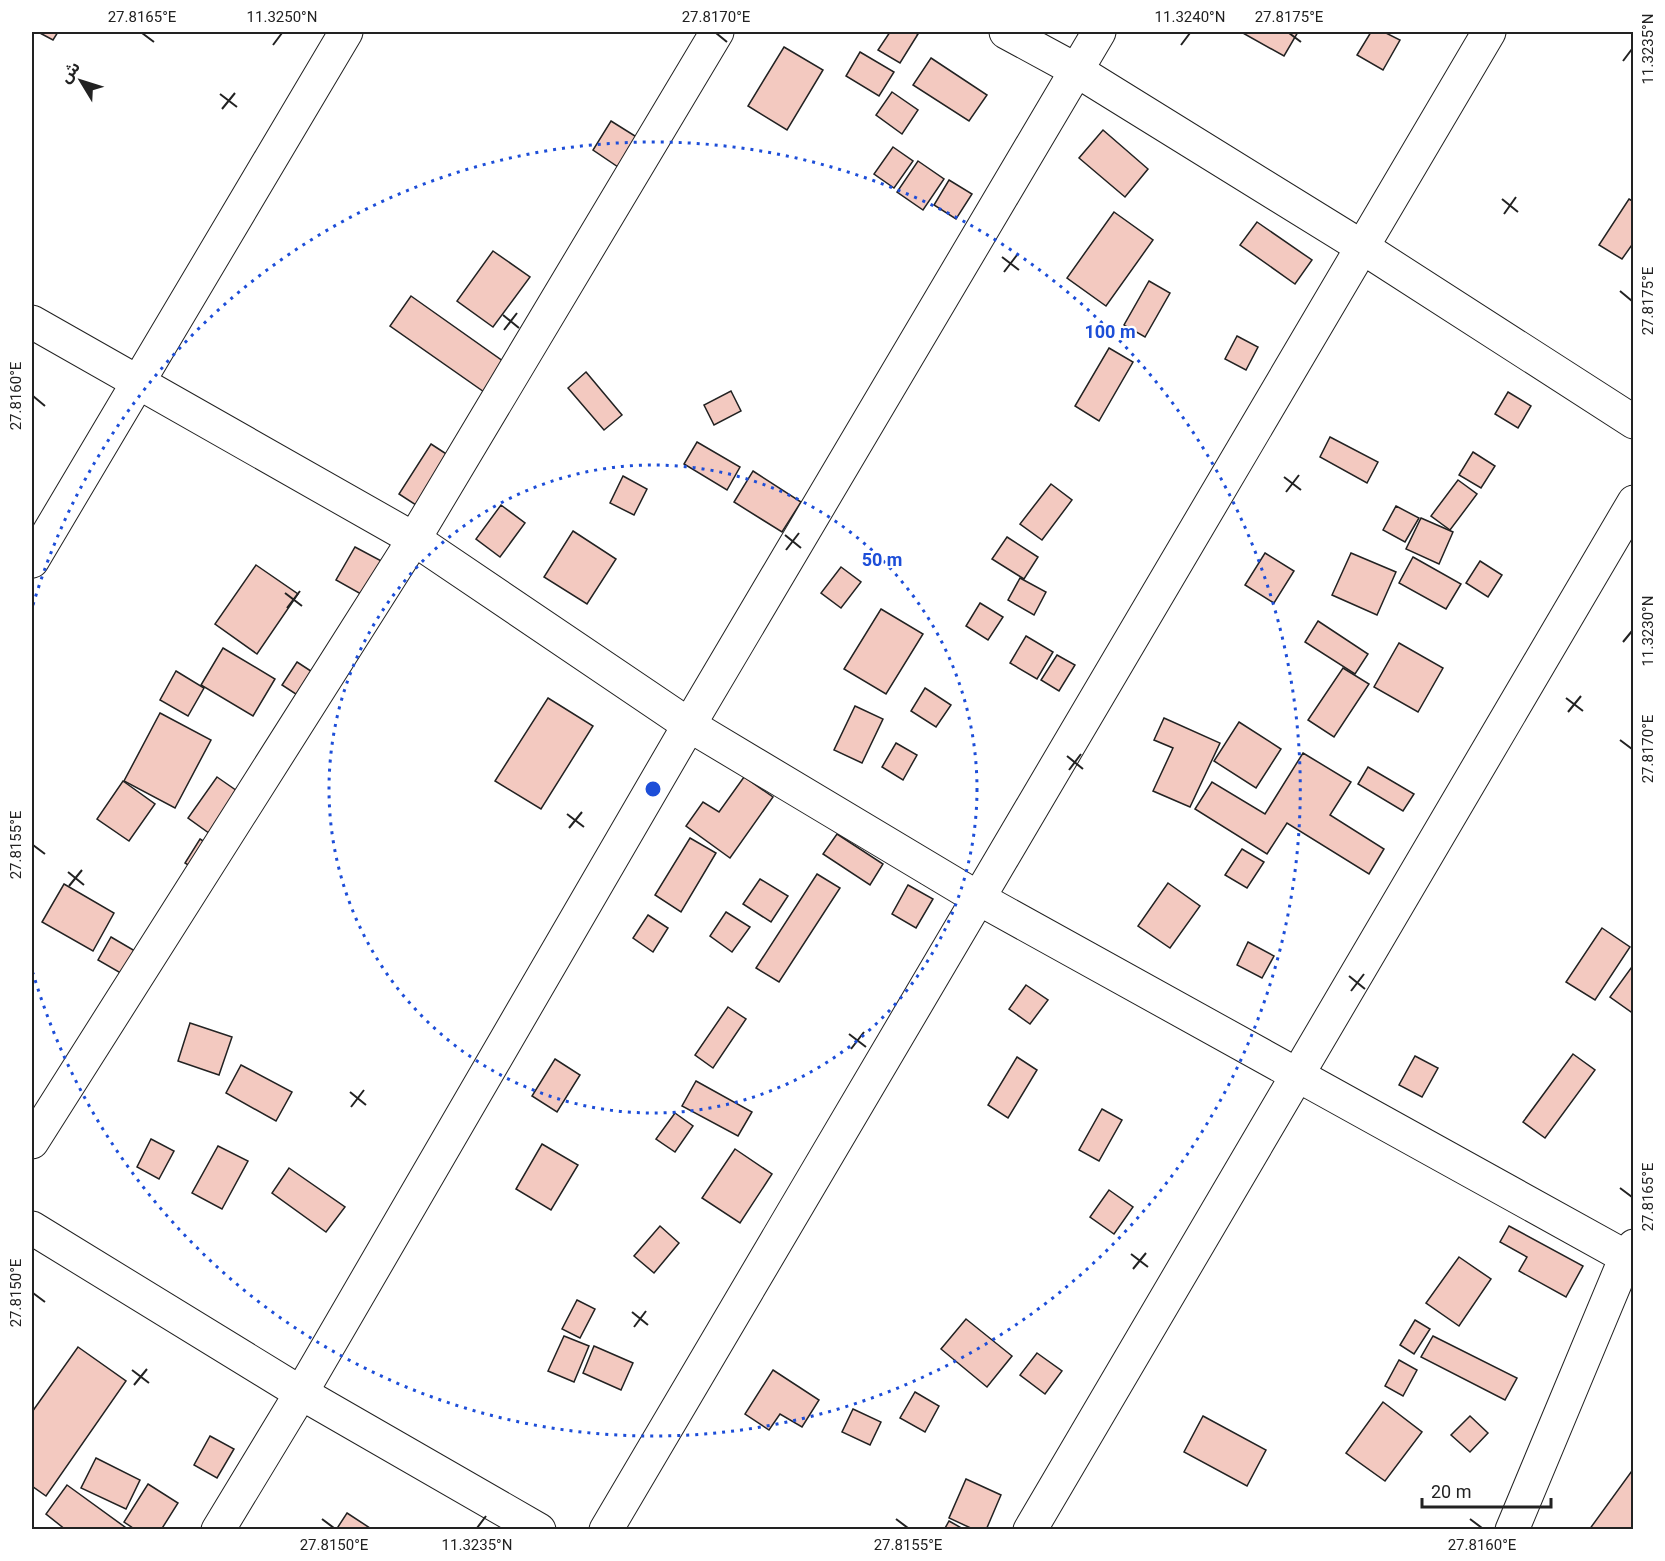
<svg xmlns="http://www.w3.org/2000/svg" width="1665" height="1561" font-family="Roboto,'Noto Sans Arabic',sans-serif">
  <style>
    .building { fill: #f3c9c0; stroke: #222; stroke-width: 1.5 }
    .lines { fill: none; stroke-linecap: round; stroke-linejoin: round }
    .street-casing { stroke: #222; stroke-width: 35 }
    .secondary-casing { stroke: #222; stroke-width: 35 }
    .street { stroke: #fff; stroke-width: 33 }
    .secondary { stroke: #fff; stroke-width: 33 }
    .ticks { fill: none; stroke: #222; stroke-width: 2 }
    .ring { fill: none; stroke: #1d4ed8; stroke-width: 3; stroke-dasharray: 3 6 }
    .centre { fill: #1d4ed8; stroke: #fff; stroke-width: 3 }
    .ring-label { font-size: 18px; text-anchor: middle; font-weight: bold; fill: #1d4ed8; stroke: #fff; stroke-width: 4.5; stroke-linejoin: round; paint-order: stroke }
    .neatline { fill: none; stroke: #222; stroke-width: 2 }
    .ticks-label { font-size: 15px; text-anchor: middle; fill: #222 }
  </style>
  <rect width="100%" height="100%" fill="#fff"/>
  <g class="building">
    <polygon points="38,32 58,32 53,40"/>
    <polygon points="890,32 913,32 918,34 900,63 878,50"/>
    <polygon points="1241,32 1298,32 1284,56"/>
    <polygon points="1371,32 1384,32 1400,40 1383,70 1357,55"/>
    <polygon points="784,47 823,70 787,130 748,106"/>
    <polygon points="860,52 894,72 879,96 846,76"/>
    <polygon points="931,58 987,95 969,121 913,85"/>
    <polygon points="892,92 918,110 902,134 876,115"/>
    <polygon points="611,121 643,141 624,171 593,150"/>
    <polygon points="1103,130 1148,169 1125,197 1079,158"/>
    <polygon points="893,147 913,161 894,188 874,174"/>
    <polygon points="918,161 944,179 923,210 897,192"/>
    <polygon points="949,180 972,194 956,219 934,205"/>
    <polygon points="1629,199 1634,202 1634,242 1622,259 1599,245"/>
    <polygon points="1114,212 1153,240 1106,306 1067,278"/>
    <polygon points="1257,222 1312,260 1295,284 1240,245"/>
    <polygon points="493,251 530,277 493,327 457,301"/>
    <polygon points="1149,281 1170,293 1145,337 1124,325"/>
    <polygon points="411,296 507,364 487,394 390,326"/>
    <polygon points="1237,336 1258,347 1246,370 1225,359"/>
    <polygon points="1109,348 1133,362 1099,421 1075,406"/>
    <polygon points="586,372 622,415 604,430 568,388"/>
    <polygon points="731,391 741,411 714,425 704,405"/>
    <polygon points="1508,392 1531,406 1518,428 1495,414"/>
    <polygon points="1330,437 1378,462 1367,483 1320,457"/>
    <polygon points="697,442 740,467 727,490 684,464"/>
    <polygon points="431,444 451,457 419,507 399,494"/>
    <polygon points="1473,452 1495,466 1481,488 1459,475"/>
    <polygon points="753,471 801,502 782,532 734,502"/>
    <polygon points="623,476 647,489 634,515 610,503"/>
    <polygon points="1458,480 1477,494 1450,530 1431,516"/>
    <polygon points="1051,484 1072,500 1042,540 1020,524"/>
    <polygon points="501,505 525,523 500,557 476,539"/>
    <polygon points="1396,506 1419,518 1405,542 1383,530"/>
    <polygon points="1421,518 1453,532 1439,564 1406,549"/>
    <polygon points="573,531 616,559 587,604 544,577"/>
    <polygon points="1007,537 1038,557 1024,579 992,559"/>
    <polygon points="355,547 387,564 368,598 336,580"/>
    <polygon points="1265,553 1294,571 1274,603 1245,585"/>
    <polygon points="1351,553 1396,572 1377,615 1332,595"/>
    <polygon points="1413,557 1461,584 1446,609 1399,583"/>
    <polygon points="1480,561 1502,575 1488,597 1466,583"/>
    <polygon points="256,565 298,594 257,654 215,624"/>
    <polygon points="841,567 861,582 841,608 821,593"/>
    <polygon points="1020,578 1046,592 1034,615 1008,600"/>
    <polygon points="980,603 1003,617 988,640 966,626"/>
    <polygon points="881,609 923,634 886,694 844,669"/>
    <polygon points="1318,621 1368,654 1355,674 1305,642"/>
    <polygon points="1026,636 1053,652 1037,679 1010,663"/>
    <polygon points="1399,643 1443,668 1418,712 1374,687"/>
    <polygon points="223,648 275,679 253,716 201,685"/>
    <polygon points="1057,655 1075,665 1059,691 1041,680"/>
    <polygon points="297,662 320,677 305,700 282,685"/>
    <polygon points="1343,668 1369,684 1334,737 1308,720"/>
    <polygon points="176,671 204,688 188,716 160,700"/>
    <polygon points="925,688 951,705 936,727 911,711"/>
    <polygon points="548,698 593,726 541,809 495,781"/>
    <polygon points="855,706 883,719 862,763 834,750"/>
    <polygon points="160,713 211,740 175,808 124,781"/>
    <polygon points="1164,718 1220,743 1190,807 1153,791 1173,748 1154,740"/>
    <polygon points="1239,722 1281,749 1256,788 1214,761"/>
    <polygon points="896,743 917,755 903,780 882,767"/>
    <polygon points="1303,753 1351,782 1330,815 1384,849 1369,874 1287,823 1267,854 1195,809 1212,782 1265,814"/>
    <polygon points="1368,767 1414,794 1403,811 1358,784"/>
    <polygon points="217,777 250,800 220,841 188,818"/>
    <polygon points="744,777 773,797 730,858 686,826 703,802 719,812"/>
    <polygon points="123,781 155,804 129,841 97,819"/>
    <polygon points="837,834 883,864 870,885 823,854"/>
    <polygon points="690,838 716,853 681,912 655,895"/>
    <polygon points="200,839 219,851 204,875 185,863"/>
    <polygon points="1242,849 1264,862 1247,888 1225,875"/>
    <polygon points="817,874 840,888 779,982 756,968"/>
    <polygon points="760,879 788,896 771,922 743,904"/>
    <polygon points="1168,883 1200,906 1170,948 1138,926"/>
    <polygon points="64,884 114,913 93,951 42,922"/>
    <polygon points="908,885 933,899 916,928 892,914"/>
    <polygon points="726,912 750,927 732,952 710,936"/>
    <polygon points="648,915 668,928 653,952 633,938"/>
    <polygon points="1602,928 1630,947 1595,1000 1566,982"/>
    <polygon points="111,937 152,961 138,983 98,960"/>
    <polygon points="1248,942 1274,956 1262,978 1237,965"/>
    <polygon points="1634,964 1634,1014 1610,997"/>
    <polygon points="1026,985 1048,1000 1030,1024 1009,1009"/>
    <polygon points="728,1007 746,1019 713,1068 695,1055"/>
    <polygon points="190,1023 232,1037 219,1075 178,1061"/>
    <polygon points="1573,1054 1595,1070 1545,1138 1523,1122"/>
    <polygon points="1415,1056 1438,1068 1422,1097 1399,1085"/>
    <polygon points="1017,1057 1037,1070 1008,1118 988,1105"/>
    <polygon points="555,1059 580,1075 557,1112 532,1096"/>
    <polygon points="241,1065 292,1092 276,1121 226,1093"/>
    <polygon points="696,1081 752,1112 738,1136 682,1106"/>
    <polygon points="1102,1109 1122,1120 1099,1161 1079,1150"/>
    <polygon points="675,1113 693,1126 675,1152 656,1139"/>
    <polygon points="151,1139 174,1151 159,1179 137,1167"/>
    <polygon points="542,1144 578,1165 551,1210 516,1189"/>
    <polygon points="218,1146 248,1161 222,1209 192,1193"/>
    <polygon points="735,1149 772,1174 740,1223 702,1198"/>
    <polygon points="289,1168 345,1207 326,1232 272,1193"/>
    <polygon points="1109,1190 1133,1207 1114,1234 1090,1217"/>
    <polygon points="660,1226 679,1243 654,1273 634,1256"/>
    <polygon points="1509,1226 1583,1266 1566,1297 1519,1271 1527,1257 1500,1242"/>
    <polygon points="1459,1257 1491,1279 1459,1326 1426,1303"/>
    <polygon points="577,1300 595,1309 580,1338 562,1329"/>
    <polygon points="966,1319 1012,1356 987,1387 941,1349"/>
    <polygon points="1415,1320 1430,1329 1414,1354 1400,1345"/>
    <polygon points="564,1336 589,1346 574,1382 548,1371"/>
    <polygon points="1433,1336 1517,1378 1505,1400 1421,1357"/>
    <polygon points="594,1346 633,1363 621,1390 583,1373"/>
    <polygon points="78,1347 126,1381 46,1496 32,1486 32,1412"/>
    <polygon points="1037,1353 1062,1371 1045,1394 1020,1375"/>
    <polygon points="1399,1360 1417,1370 1403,1396 1385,1386"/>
    <polygon points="773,1370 819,1400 802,1427 780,1414 769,1430 745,1414"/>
    <polygon points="915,1392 939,1406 925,1432 900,1418"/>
    <polygon points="1383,1402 1422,1432 1385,1481 1346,1453"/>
    <polygon points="853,1409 881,1422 870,1445 842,1432"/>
    <polygon points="1203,1416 1266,1450 1247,1486 1184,1452"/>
    <polygon points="1470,1416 1488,1433 1470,1452 1451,1435"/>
    <polygon points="210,1436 234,1449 217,1478 194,1465"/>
    <polygon points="96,1458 140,1480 126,1509 81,1488"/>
    <polygon points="1634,1468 1634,1527 1632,1530 1589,1530"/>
    <polygon points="966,1479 1001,1495 986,1530 975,1530 949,1518"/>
    <polygon points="148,1484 178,1503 161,1530 136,1530 124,1522"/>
    <polygon points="67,1485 129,1530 66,1530 46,1514"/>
    <polygon points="347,1513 373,1530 336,1530"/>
    <polygon points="949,1521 965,1530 944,1530"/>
  </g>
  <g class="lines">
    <g class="street-casing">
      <g id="street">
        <polyline points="1006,32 1076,70 1362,247 1634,422"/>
        <polyline points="32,322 414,539 689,725 978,898 1626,1257 1634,1264"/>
        <polyline points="32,561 346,32"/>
        <polyline points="32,1142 414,539 717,32"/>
        <polyline points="218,1530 301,1393 689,725 1099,32"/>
        <polyline points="606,1530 1489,32"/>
        <polyline points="1030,1530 1634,502"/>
        <polyline points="1512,1530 1626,1257 1634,1246"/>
      </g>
    </g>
    <g class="secondary-casing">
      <polyline id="secondary" points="32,1228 301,1393 539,1530"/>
    </g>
    <use href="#street" class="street"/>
    <use href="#secondary" class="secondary"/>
  </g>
  <path class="ticks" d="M 142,33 L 154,42M 716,33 L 727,42M 1289,33 L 1301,42M 273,45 L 282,33M 1181,45 L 1190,33M 1623,61 L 1632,49M 220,94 L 237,107M 222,109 L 235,93M 1502,199 L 1518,212M 1504,214 L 1516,197M 1002,257 L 1019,270M 1004,272 L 1017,255M 1620,291 L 1632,301M 503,315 L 519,328M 504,330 L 517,313M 33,396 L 45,406M 1284,477 L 1301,490M 1286,492 L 1299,475M 785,535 L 801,548M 786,550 L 799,533M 285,593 L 302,606M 287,608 L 300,591M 1623,642 L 1632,631M 1566,698 L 1583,711M 1568,712 L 1581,696M 1620,740 L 1632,749M 1067,756 L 1083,769M 1069,770 L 1081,754M 567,814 L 584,827M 569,828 L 582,812M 33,845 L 45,854M 68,872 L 84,885M 69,886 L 82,870M 1349,976 L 1365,989M 1351,991 L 1364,974M 849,1034 L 866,1047M 851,1049 L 864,1032M 350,1092 L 366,1105M 351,1107 L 364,1090M 1620,1188 L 1632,1197M 1131,1254 L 1148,1267M 1133,1269 L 1146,1253M 33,1293 L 45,1302M 632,1312 L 648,1325M 634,1327 L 646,1311M 132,1370 L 149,1383M 134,1385 L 147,1369M 322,1519 L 334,1528M 896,1519 L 908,1528M 1470,1519 L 1482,1528M 477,1528 L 486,1516"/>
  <g class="ring">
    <circle cx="653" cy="789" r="324"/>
    <path d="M33 605A647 647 0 1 1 33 973"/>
  </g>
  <circle cx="653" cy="789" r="9" class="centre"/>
  <g class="ring-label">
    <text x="1110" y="338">100 m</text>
    <text x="882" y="566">50 m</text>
  </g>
  <rect width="1665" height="1561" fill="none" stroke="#ffffff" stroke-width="66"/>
  <g transform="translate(81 81) rotate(308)" stroke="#ffffff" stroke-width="4.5" paint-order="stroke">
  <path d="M0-4.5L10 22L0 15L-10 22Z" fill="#222222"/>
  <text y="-9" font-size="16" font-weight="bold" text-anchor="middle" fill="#222222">ش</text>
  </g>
  <path d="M1422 1498v9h129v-9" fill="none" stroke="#222222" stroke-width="3"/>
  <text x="1431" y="1498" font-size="18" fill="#222222" stroke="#ffffff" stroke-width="4.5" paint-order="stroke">20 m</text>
  <rect x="33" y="33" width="1599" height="1495" class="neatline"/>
  <g class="ticks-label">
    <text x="142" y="22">27.8165°E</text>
    <text x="282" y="22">11.3250°N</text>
    <text x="716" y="22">27.8170°E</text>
    <text x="1190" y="22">11.3240°N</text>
    <text x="1289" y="22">27.8175°E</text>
    <text transform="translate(1648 49) rotate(-90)" y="5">11.3235°N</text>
    <text transform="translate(1648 301) rotate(-90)" y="5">27.8175°E</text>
    <text transform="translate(16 396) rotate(-90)" y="5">27.8160°E</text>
    <text transform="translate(1648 631) rotate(-90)" y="5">11.3230°N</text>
    <text transform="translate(1648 749) rotate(-90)" y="5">27.8170°E</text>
    <text transform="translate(16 845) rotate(-90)" y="5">27.8155°E</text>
    <text transform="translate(1648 1197) rotate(-90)" y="5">27.8165°E</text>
    <text transform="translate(16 1293) rotate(-90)" y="5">27.8150°E</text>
    <text x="334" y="1550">27.8150°E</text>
    <text x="477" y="1550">11.3235°N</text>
    <text x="908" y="1550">27.8155°E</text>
    <text x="1482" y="1550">27.8160°E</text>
  </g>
</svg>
